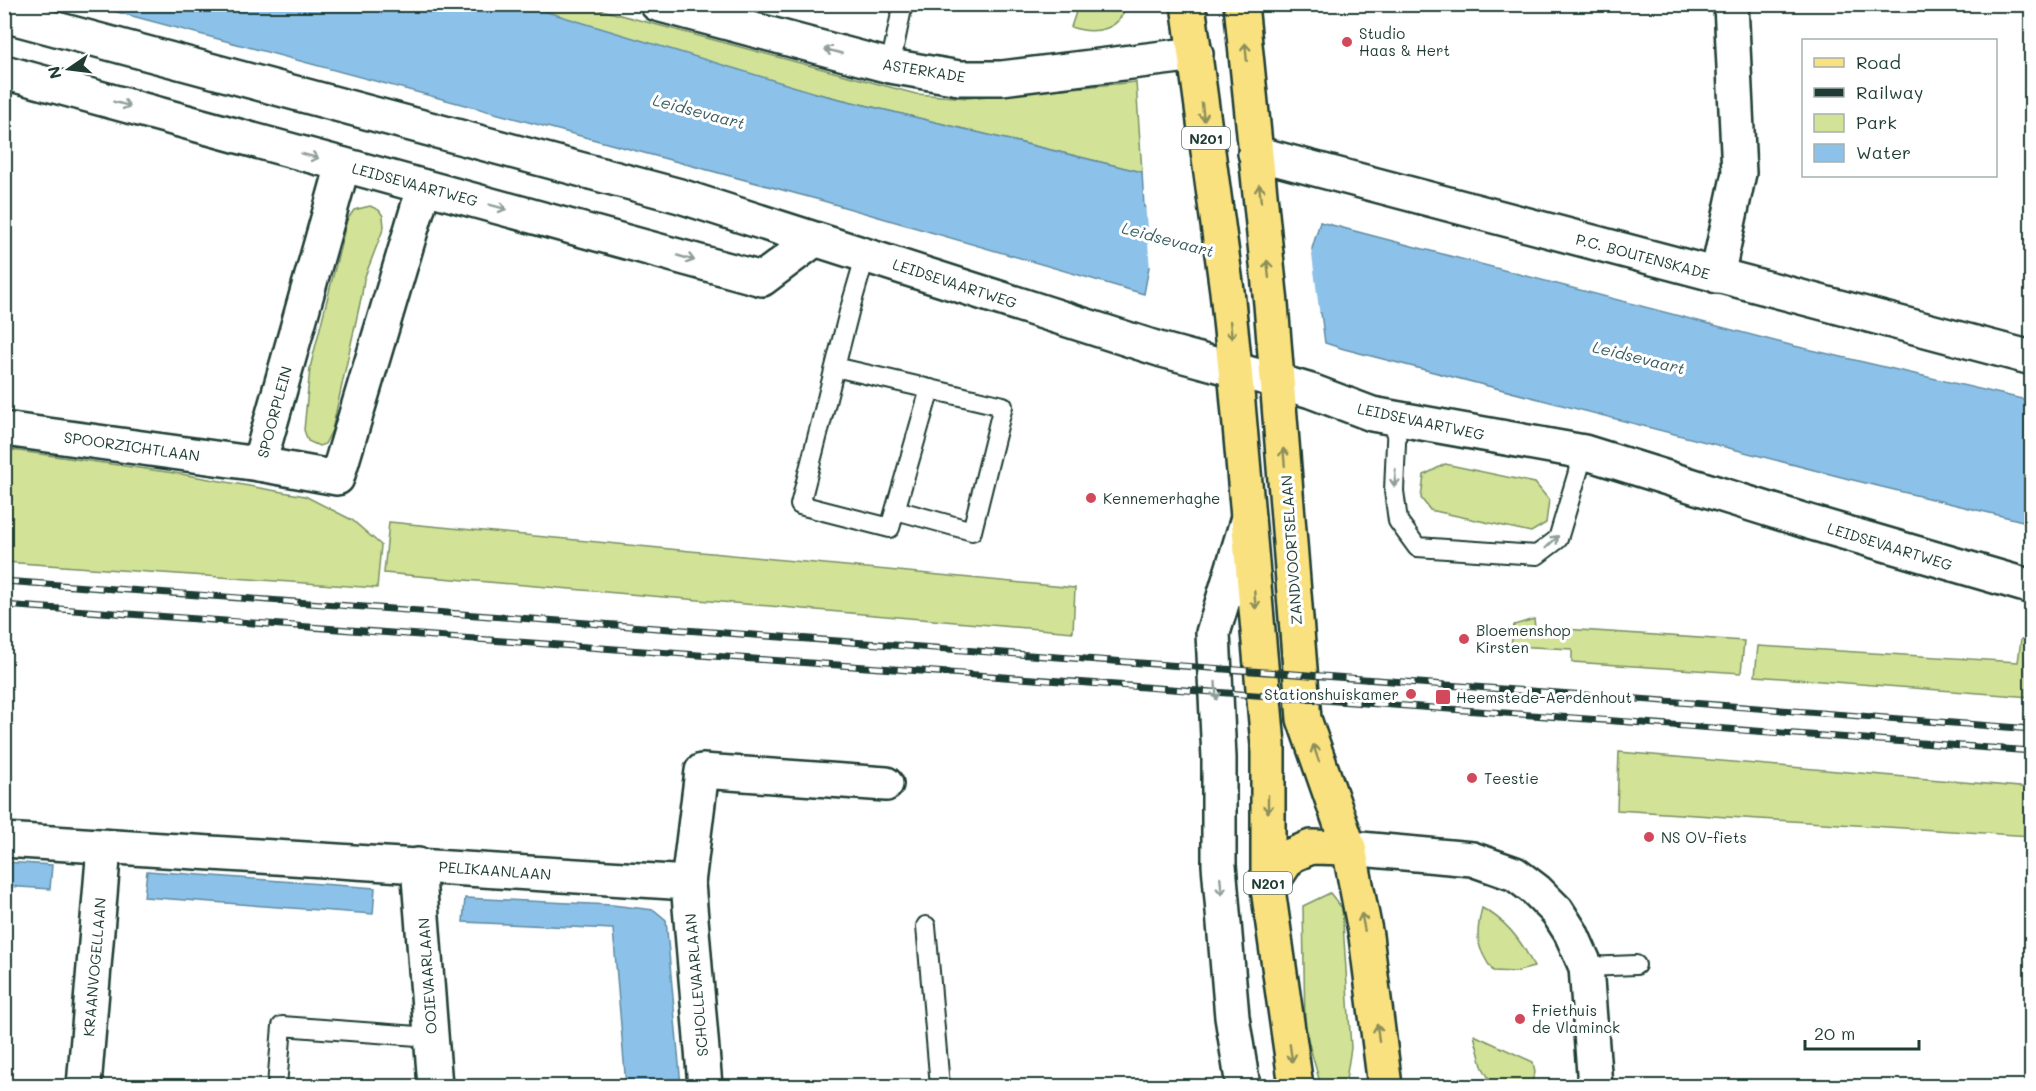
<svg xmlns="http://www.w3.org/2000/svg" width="2036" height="1091" font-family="Mali,sans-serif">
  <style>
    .green { fill: #d2e296; stroke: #789065; stroke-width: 1.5 }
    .water { fill: #8cc1e9; stroke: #608ca1; stroke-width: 1.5 }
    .pier { fill: #fff }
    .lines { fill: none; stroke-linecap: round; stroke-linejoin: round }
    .service-casing { stroke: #1f3d34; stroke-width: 22 }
    .minor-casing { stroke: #1f3d34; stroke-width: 38 }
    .tertiary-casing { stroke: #1f3d34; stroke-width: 38 }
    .secondary-casing { stroke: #1f3d34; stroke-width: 38 }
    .primary-casing { stroke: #1f3d34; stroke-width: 38 }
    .service { stroke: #fff; stroke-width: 18 }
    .minor { stroke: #fff; stroke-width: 33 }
    .tertiary { stroke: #fff; stroke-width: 33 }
    .secondary { stroke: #fff; stroke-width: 33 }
    .primary { stroke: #fae180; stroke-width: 33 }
    .rail-casing { stroke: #1f3d34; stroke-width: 7 }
    .rail { stroke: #fff; stroke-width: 4.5; stroke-dasharray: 14; stroke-linecap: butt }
    .oneway { stroke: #8f9e9a }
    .oneway2 { stroke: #8c8f5a }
    .poi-dot { fill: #d1495b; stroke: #fff; stroke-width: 2 }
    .labels { text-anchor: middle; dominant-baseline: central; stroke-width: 6; stroke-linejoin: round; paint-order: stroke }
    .shield { fill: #fff; stroke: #627771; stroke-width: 1.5 }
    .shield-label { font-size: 14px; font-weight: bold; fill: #1f3d34 }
    .poi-label { font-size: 15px; fill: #1f3d34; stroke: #fff; text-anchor: start }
    .street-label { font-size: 15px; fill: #1f3d34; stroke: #fff }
    .water-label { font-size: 16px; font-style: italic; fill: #3a5e61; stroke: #fff }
  </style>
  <rect width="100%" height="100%" fill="#fff"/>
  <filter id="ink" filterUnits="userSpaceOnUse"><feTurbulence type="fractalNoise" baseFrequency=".0167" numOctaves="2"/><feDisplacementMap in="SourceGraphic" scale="12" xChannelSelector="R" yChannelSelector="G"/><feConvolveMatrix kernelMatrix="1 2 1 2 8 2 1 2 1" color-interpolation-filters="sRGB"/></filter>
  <g filter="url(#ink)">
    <g class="green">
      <polygon points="501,5 583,5 916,94 968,98 1136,82 1142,172 819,94"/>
      <path d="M 1075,5 L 1126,4 L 1126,5 C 1120,31 1094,35 1071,27 L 1078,6 Z"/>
      <polygon points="370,206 379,210 383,216 384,227 364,279 362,294 332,430 325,444 319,446 308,441 304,430 310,368 347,220 354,210"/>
      <polygon points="5,449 181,474 305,496 352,520 381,545 377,588 5,562"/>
      <polygon points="1445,464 1535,483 1549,500 1546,523 1531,532 1430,510 1421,498 1424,475"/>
      <polygon points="389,522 1075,588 1073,632 384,573"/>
      <polygon points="1534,619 1535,627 1744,641 1741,673 1572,662 1572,649 1511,646 1514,625"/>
      <polygon points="2021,639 2031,640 2031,697 1755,676 1758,646 2018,662"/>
      <polygon points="1619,752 2031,788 2031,836 1617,810"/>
      <polygon points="1330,893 1342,908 1351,1048 1345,1086 1321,1086 1305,1030 1303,906"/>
      <path d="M 1482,908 C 1506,920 1523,943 1534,967 L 1515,972 L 1493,971 C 1476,947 1475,936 1482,908 Z"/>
      <polygon points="1474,1035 1533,1062 1535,1073 1530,1086 1493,1086 1482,1066"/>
    </g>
    <g class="water">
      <polygon points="91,5 524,5 819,94 1142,172 1144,207 1311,252 1320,222 1790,345 2031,401 2031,523 1853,480 1344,349 1325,343 1321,313 1149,267 1144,294 820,200"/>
      <polygon points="4,862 52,865 50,889 5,886"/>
      <polygon points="147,871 375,888 373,914 144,897"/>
      <polygon points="465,898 612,905 654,910 666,920 681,1086 626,1086 613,929 463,922"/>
    </g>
    <polygon class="pier" points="1145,201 1147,204 1308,249 1311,247 1320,317 1150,270"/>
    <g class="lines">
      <g class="service-casing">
        <g id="service">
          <polyline points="890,66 903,4"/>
          <polyline points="835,367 930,389 890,528 800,505 849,312 866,254"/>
          <polyline points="1397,419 1394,491 1398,521 1417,547 1537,555 1558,539 1584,452"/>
          <polyline points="896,510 972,531 1003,406 930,389"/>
          <polyline points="926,926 940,1086"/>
          <polyline points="1586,967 1636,965"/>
          <polyline points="277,1086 282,1026 431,1037"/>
        </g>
      </g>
      <g class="minor-casing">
        <g id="minor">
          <polyline points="657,4 890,66 959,78 1002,78 1196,54"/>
          <polyline points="4,72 762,279 814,240"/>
          <polyline points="1255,153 2032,358"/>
          <polyline points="343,165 259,464 337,478 424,187"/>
          <polyline points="1717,276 1739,173 1731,4"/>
          <polyline points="4,429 259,464"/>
          <polyline points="4,840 688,883"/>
          <polyline points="1349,848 1472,859 1515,874 1536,890 1557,911 1571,933 1586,967 1595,1086"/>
          <polyline points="418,865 435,1086"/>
          <polyline points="84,1086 104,847"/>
          <polyline points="705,1086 688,883 702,771 886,784"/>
          <polyline points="1243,1086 1232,1017 1219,865 1219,758 1213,633 1248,518"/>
        </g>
      </g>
      <g class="tertiary-casing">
        <polyline id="tertiary" points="1277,381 1311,391 1372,414 1584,452 1809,522 2032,587"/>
      </g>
      <g class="secondary-casing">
        <polyline id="secondary" points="4,15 680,196 1162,350 1277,381"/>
      </g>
      <g class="primary-casing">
        <g id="primary">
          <polyline points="1188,4 1227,291 1235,369 1268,745 1268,889 1296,1086"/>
          <polyline points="1241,4 1271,304 1304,719 1349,848 1366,936 1385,1086"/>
          <polyline points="1268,889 1290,856 1311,847 1349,848"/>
        </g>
      </g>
      <use href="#service" class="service"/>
      <use href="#minor" class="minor"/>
      <use href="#tertiary" class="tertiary"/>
      <use href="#secondary" class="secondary"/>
      <use href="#primary" class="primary"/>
      <g class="rail-casing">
        <g id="rail">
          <polyline points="4,581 1572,694 2032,729"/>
          <polyline points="4,605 2032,751"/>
        </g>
      </g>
      <use href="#rail" class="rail"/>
    </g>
    <defs><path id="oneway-shaft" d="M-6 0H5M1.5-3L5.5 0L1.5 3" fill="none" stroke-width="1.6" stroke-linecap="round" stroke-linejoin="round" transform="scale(1.5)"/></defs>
    <g class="oneway">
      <use href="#oneway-shaft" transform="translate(833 51) rotate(-165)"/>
      <use href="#oneway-shaft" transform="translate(122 104) rotate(15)"/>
      <use href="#oneway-shaft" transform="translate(310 156) rotate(15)"/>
      <use href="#oneway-shaft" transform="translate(498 207) rotate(15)"/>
      <use href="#oneway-shaft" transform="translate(686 258) rotate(16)"/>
      <use href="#oneway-shaft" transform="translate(1395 478) rotate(93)"/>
      <use href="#oneway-shaft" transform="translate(1552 542) rotate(-44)"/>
      <use href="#oneway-shaft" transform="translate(1216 691) rotate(87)"/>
      <use href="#oneway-shaft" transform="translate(1221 886) rotate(85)"/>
    </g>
    <g class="oneway2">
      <use href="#oneway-shaft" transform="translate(1246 52) rotate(-95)"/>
      <use href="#oneway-shaft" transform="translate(1203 112) rotate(83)"/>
      <use href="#oneway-shaft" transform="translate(1260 193) rotate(-96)"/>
      <use href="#oneway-shaft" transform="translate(1268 269) rotate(-96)"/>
      <use href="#oneway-shaft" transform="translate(1231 330) rotate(84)"/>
      <use href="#oneway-shaft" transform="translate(1284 457) rotate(-95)"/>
      <use href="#oneway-shaft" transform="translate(1255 600) rotate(85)"/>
      <use href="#oneway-shaft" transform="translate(1316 753) rotate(-109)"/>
      <use href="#oneway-shaft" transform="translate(1268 804) rotate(90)"/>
      <use href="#oneway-shaft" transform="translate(1363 922) rotate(-101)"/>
      <use href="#oneway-shaft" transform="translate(1378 1033) rotate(-97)"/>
      <use href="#oneway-shaft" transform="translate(1291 1053) rotate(82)"/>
    </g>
  </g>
  <g class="poi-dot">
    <circle cx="1347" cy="42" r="6"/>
    <circle cx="1091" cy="498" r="6"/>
    <circle cx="1464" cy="639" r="6"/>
    <circle cx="1411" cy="694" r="6"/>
    <rect x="1435" y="689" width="16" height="16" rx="3"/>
    <circle cx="1472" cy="778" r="6"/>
    <circle cx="1649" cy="837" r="6"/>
    <circle cx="1520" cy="1019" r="6"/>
  </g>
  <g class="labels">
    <g class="shield">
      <rect x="1182" y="127" width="48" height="22" rx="4.5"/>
      <rect x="1244" y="872" width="48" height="22" rx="4.5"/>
    </g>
    <g class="shield-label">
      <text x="1206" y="138">N201</text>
      <text x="1268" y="883">N201</text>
    </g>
    <g class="poi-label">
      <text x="1359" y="33">Studio<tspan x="1359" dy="17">Haas &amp; Hert</tspan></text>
      <text x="1103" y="498">Kennemerhaghe</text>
      <text x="1476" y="630">Bloemenshop<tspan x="1476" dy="17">Kirsten</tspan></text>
      <text x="1399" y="694" text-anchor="end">Stationshuiskamer</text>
      <text x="1456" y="697">Heemstede-Aerdenhout</text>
      <text x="1484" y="778">Teestie</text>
      <text x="1661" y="837">NS OV-fiets</text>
      <text x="1532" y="1010">Friethuis<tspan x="1532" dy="17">de Vlaminck</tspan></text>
    </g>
    <g class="street-label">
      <text transform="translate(924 70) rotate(9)">ASTERKADE</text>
      <text transform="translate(415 184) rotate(15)">LEIDSEVAARTWEG</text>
      <text transform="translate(1643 256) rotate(15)">P.C. BOUTENSKADE</text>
      <text transform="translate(955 283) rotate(18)">LEIDSEVAARTWEG</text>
      <text transform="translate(274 412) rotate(-75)">SPOORPLEIN</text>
      <text transform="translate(1421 421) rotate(12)">LEIDSEVAARTWEG</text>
      <text transform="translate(132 446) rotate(8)">SPOORZICHTLAAN</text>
      <text transform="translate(1890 546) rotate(17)">LEIDSEVAARTWEG</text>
      <text transform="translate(1291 550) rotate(-94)">ZANDVOORTSELAAN</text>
      <text transform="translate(495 870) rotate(4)">PELIKAANLAAN</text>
      <text transform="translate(94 967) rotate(-85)">KRAANVOGELLAAN</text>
      <text transform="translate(427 976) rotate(-94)">OOIEVAARLAAN</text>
      <text transform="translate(696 985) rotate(-95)">SCHOLLEVAARLAAN</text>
    </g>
    <g class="water-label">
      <text transform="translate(699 111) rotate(15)">Leidsevaart</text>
      <text transform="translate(1168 239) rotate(15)">Leidsevaart</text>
      <text transform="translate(1639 357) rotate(14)">Leidsevaart</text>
    </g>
  </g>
  <rect width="2036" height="1091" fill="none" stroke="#fff" stroke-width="24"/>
  <rect x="12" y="12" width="2012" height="1067" fill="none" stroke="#1f3d34" stroke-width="2" filter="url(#ink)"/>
  <rect x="1802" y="39" width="195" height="138" fill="#ffffff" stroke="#a5b1ae" stroke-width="1.5"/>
  <rect x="1814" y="58" width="30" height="9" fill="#fae180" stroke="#a5b1ae" stroke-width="1.5"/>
  <text x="1856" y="69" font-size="18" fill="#1f3d34">Road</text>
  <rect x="1814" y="88" width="30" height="9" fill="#1f3d34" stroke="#a5b1ae" stroke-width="1.5"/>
  <text x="1856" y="99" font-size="18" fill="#1f3d34">Railway</text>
  <rect x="1814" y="114" width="30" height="18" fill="#d2e296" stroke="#a5b1ae" stroke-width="1.5"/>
  <text x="1856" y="129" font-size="18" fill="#1f3d34">Park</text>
  <rect x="1814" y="144" width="30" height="18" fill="#8cc1e9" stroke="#a5b1ae" stroke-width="1.5"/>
  <text x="1856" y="159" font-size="18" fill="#1f3d34">Water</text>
  <g transform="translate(69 69) rotate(256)" stroke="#ffffff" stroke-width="4.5" paint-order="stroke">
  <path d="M0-4.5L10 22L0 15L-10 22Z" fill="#1f3d34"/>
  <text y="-9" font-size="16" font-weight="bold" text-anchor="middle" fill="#1f3d34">N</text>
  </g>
  <path d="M1805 1040v9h114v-9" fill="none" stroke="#1f3d34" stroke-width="3"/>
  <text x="1814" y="1040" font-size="18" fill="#1f3d34" stroke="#ffffff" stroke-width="4.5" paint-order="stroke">20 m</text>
</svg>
